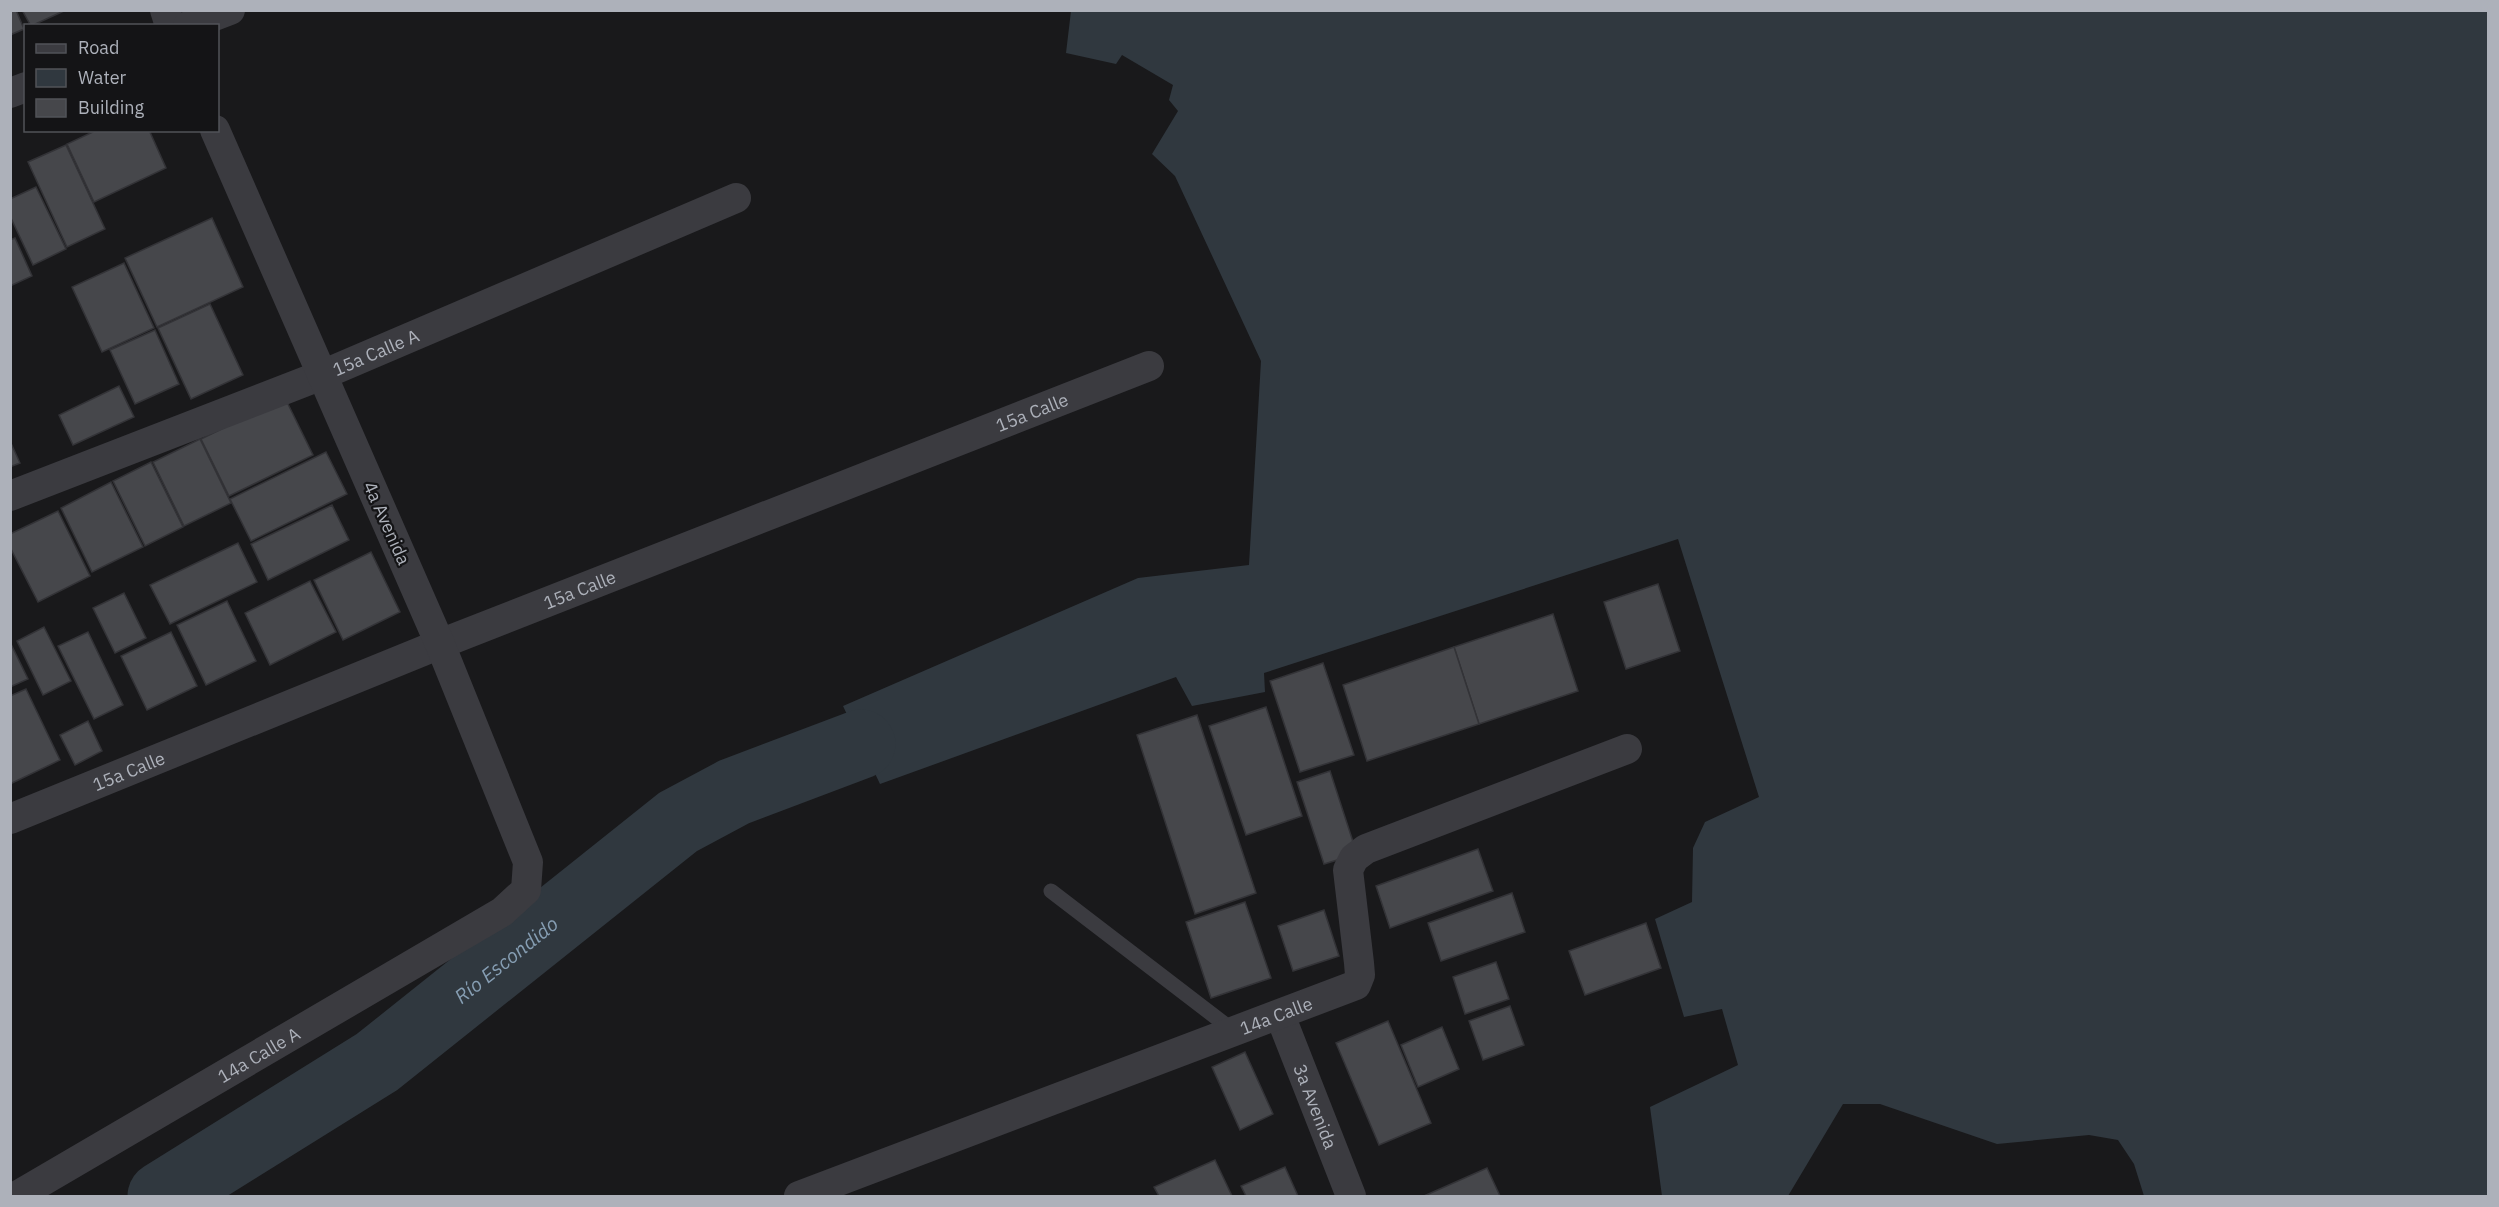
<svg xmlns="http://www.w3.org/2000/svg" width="2499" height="1207" font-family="'IBM Plex Sans',sans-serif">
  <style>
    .water { fill: #30383f }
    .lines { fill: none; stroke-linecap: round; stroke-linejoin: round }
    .river { stroke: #30383f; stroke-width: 69 }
    .building { fill: #46474b; stroke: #333337; stroke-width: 1.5 }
    .service { stroke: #3b3b40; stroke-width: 15 }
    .minor { stroke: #3b3b40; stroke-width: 30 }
    .labels { text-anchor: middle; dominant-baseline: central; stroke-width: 4.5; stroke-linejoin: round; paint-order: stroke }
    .street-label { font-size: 18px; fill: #adb1ba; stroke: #141416 }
    .water-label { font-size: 20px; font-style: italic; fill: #869eb3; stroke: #141416 }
  </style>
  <rect width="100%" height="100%" fill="#19191b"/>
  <polygon class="water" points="1071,11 2488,11 2488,1196 2144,1196 2134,1164 2118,1140 2089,1135 1997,1144 1880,1104 1843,1104 1788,1196 1662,1196 1650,1107 1738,1065 1722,1009 1684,1017 1655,919 1692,902 1693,848 1705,822 1759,797 1678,539 1264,673 1265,692 1192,706 1176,677 880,784 843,706 1138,578 1249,565 1261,361 1175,176 1152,154 1178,111 1169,100 1173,85 1122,55 1116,64 1066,53"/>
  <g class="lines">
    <path class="river" id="s1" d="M 162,1196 L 377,1062 L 678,822 L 734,792 L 861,744"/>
  </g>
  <g class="building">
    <polygon points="10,10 16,10 24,29 10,35"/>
    <polygon points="22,10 66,10 31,26"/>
    <polygon points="97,130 149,130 166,168 94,202 67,144"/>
    <polygon points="66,145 105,229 67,247 28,162"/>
    <polygon points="36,187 66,249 33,265 10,216 10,199"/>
    <polygon points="212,218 243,287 157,327 125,258"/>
    <polygon points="15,238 32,276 10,286 10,240"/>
    <polygon points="124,263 154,328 102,352 72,287"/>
    <polygon points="210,304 243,375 191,399 158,328"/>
    <polygon points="155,330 179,384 135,404 110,350"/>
    <polygon points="119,386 134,417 73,445 59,415"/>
    <polygon points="285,398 313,455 229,496 201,439"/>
    <polygon points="200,439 231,503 184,526 153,462"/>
    <polygon points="10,441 20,463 10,467"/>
    <polygon points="326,452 347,494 251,541 230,499"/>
    <polygon points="151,462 183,527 145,546 113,481"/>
    <polygon points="111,482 143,547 92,572 61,508"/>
    <polygon points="332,505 349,540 268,580 251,544"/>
    <polygon points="58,511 90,576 38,602 10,547 10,534"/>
    <polygon points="238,543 257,582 170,624 150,585"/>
    <polygon points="371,552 400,612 343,640 314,580"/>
    <polygon points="310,581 336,632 270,665 245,613"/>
    <polygon points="1658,584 1680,651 1626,669 1604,602"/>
    <polygon points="124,593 146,638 115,653 93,608"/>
    <polygon points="227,601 256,661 206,685 177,625"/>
    <polygon points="1553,614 1578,691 1479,724 1454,647"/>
    <polygon points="44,627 71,681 43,695 17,641"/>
    <polygon points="88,632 123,705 94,719 58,646"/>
    <polygon points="171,632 197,686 147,710 121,656"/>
    <polygon points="10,642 28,679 10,687"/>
    <polygon points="1454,647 1479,724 1367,761 1343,685"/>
    <polygon points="1323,663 1354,755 1300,772 1270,681"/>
    <polygon points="26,689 60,760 10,784 10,696"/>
    <polygon points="1266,707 1302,816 1246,835 1209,726"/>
    <polygon points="1197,715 1256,893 1195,914 1137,735"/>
    <polygon points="88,721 102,751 75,765 60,735"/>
    <polygon points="1330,771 1357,854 1324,864 1297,782"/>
    <polygon points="1478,849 1493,891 1390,928 1376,886"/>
    <polygon points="1512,893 1525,932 1441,961 1428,923"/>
    <polygon points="1245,902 1271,978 1211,998 1186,922"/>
    <polygon points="1324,910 1339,956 1293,971 1278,926"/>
    <polygon points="1646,923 1661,968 1585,995 1569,951"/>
    <polygon points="1496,962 1509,999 1465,1014 1453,977"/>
    <polygon points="1510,1006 1524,1045 1483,1060 1469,1021"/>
    <polygon points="1388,1021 1431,1123 1379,1145 1336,1043"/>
    <polygon points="1442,1027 1459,1069 1418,1087 1401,1045"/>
    <polygon points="1245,1052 1273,1114 1240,1130 1212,1067"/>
    <polygon points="1215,1160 1232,1196 1159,1196 1154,1187"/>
    <polygon points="1285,1167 1298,1196 1246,1196 1241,1186"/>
    <polygon points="1487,1168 1500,1196 1424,1196"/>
  </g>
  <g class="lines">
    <polyline class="service" points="1051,891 1235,1032"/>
    <g class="minor">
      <polyline points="165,10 170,26"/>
      <polyline points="188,26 230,10"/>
      <polyline points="10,93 26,87"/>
      <path id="s2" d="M 10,496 L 322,375 L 736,198"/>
      <path id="s3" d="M 10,819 L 440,644 L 1149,366"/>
      <path id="s4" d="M 1280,1015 L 1351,1196"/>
      <path id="s5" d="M 17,1196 L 502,912 L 526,890 L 528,862 L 440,644 L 215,130"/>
      <path id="s6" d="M 799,1196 L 1356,985 L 1360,975 L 1359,963 L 1348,870 L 1354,858 L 1366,849 L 1627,749"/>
    </g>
  </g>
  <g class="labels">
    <g class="street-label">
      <text stroke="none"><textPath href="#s2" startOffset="393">15a Calle A</textPath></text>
      <text stroke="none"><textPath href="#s3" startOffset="1100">15a Calle</textPath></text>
      <text transform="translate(387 523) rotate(66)">4a Avenida</text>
      <text stroke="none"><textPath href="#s3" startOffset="614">15a Calle</textPath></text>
      <text stroke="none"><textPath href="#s3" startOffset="128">15a Calle</textPath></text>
      <text stroke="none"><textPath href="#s6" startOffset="510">14a Calle</textPath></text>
      <text stroke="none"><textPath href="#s5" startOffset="280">14a Calle A</textPath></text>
      <text stroke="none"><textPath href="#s4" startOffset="98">3a Avenida</textPath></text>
    </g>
    <g class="water-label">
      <text stroke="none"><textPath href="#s1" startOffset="418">Río Escondido</textPath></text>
    </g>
  </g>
  <rect width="2499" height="1207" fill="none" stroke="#adb1ba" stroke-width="24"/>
  <rect x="24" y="24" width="195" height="108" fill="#141416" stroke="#515358" stroke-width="1.5"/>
  <rect x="36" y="44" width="30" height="9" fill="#3b3b40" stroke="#515358" stroke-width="1.5"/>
  <text x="78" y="54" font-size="18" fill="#adb1ba">Road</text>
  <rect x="36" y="69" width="30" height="18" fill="#30383f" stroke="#515358" stroke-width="1.5"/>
  <text x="78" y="84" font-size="18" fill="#adb1ba">Water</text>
  <rect x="36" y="99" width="30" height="18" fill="#46474b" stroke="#515358" stroke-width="1.5"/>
  <text x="78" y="114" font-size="18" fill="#adb1ba">Building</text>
</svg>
